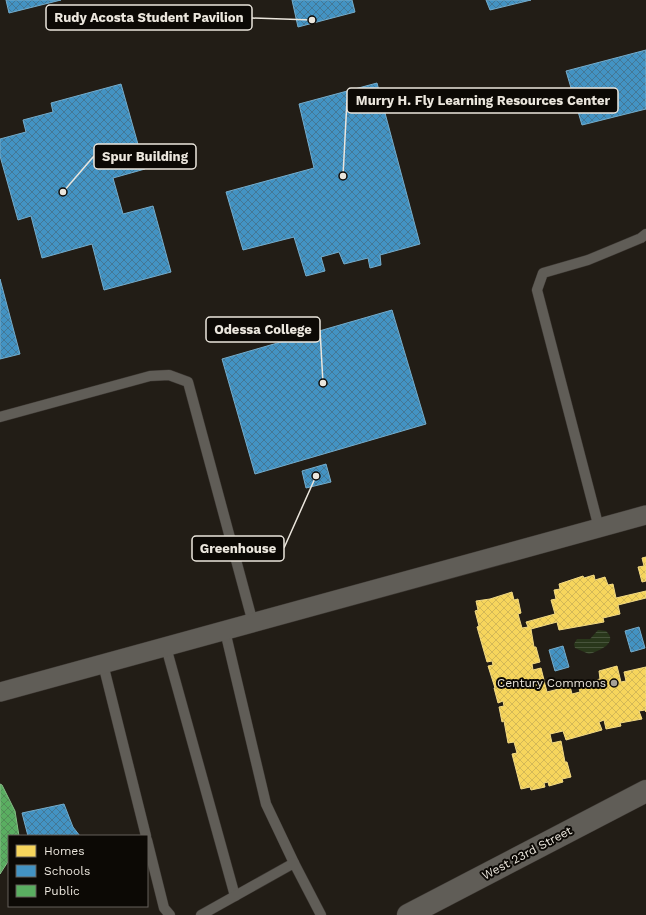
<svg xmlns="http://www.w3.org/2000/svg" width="646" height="915" font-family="'Work Sans',sans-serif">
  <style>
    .water { fill: url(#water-rules) }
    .homes { fill: url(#homes-cross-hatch); stroke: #f3da83 }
    .schools { fill: url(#schools-cross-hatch); stroke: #75accb }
    .public { fill: url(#public-cross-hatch); stroke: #86bf86 }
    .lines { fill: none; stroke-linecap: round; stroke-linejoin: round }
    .service-casing { stroke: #3c3732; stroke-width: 11 }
    .minor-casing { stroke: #3c3732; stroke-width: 20 }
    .tertiary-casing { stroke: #3c3732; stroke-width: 23 }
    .service { stroke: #605d57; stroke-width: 10 }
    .minor { stroke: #605d57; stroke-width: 19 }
    .tertiary { stroke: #605d57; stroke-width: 22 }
    .poi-dot { fill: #a5a097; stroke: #0c0905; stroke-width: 1.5 }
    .labels { text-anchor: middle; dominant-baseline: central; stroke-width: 4; stroke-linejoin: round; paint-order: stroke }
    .poi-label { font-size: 12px; fill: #ebe6dd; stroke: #0c0905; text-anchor: end }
    .street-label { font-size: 12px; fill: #ebe6dd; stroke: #0c0905 }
    .leader { fill: none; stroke: #ebe6dd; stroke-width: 1.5 }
    .callout-dot { fill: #ebe6dd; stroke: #0c0905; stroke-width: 1.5 }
    .callout { fill: #0c0905; stroke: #ebe6dd; stroke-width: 1.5 }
    .callout-label { font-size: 13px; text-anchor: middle; font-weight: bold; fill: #ebe6dd }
  </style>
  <defs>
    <pattern id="water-rules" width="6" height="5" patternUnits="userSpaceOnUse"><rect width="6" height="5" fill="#29371b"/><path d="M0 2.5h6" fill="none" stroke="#48543c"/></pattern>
    <pattern id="homes-cross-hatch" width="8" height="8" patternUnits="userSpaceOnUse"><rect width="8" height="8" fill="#f6d55c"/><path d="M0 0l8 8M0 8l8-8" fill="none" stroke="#d3b857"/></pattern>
    <pattern id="schools-cross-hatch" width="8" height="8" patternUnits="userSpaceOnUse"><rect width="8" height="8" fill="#4393c3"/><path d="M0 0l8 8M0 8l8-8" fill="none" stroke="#447896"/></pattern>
    <pattern id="public-cross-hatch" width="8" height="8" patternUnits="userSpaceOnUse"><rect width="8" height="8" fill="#5aae61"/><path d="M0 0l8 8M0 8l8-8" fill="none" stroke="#548e58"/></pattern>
  </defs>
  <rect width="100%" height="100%" fill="#221d16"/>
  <path class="water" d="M 598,630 L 606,631 C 619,643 599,651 589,654 L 575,648 L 574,644 L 577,639 L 590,639 Z"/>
  <g class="homes">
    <polygon points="646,557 646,581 642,582 638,567 644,566 642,558"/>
    <polygon points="594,575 595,580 605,577 608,585 613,584 616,598 646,591 646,598 618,605 620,614 603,618 604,622 559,630 557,622 531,629 534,647 536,647 540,662 532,664 533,670 541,668 547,692 570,686 572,694 580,692 578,684 600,679 599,671 617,666 621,682 626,681 624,672 646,667 646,712 645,710 639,711 642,719 620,723 621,726 606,729 604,720 599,722 602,730 566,740 563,731 550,734 552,743 561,741 565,762 567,762 571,777 562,779 563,782 549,786 548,782 544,783 545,787 531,790 530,787 521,789 512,754 517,753 514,742 508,743 504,721 502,722 499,707 504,706 503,701 498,703 494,688 495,688 488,666 493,665 492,661 487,662 477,627 479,626 475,611 478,610 476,601 490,599 512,592 514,600 518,599 521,613 518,614 522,628 528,627 526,622 555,614 551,600 556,599 554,590 560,589 559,584 583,576 584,578"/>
  </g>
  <g class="schools">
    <polygon points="6,0 61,0 9,13"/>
    <polygon points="292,0 352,0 355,12 298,27"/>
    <polygon points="486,0 531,0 490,10"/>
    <polygon points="646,50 646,109 582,125 566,71"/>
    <polygon points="377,83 420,244 380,255 381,265 370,268 368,258 344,264 339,252 321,257 325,271 306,276 294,237 243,250 226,192 314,168 299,104"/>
    <polygon points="121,84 145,169 113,178 123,214 153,206 171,272 104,290 92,244 42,258 31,216 18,220 0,156 0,139 26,132 23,120 53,112 51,103"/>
    <polygon points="0,279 20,354 0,359"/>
    <polygon points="392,310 426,424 255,474 222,359"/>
    <polygon points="326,464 331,482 306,488 302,471"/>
    <polygon points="639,627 645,648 631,652 625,631"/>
    <polygon points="563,646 569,667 555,671 549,650"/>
    <polygon points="64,804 73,827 80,836 28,836 22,813"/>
  </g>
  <polygon class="public" points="0,784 2,785 15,811 19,836 9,836 9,860 0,874"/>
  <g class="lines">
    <g class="service-casing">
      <g id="service">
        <polyline points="0,417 150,376 169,375 188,382 253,623"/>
        <polyline points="599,528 537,290 543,273 588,260 641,238 646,234"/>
        <polyline points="225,631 266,804 294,863"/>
        <polyline points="166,647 235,896"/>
        <polyline points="103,664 146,836"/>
        <polyline points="147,840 164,908 170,915"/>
        <polyline points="201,915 294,863 321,915"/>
      </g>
    </g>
    <g class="minor-casing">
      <polyline id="minor" points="0,692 646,515"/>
    </g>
    <g class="tertiary-casing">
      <polyline id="tertiary" points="408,915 646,791"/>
    </g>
    <use href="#service" class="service"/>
    <use href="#minor" class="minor"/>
    <use href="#tertiary" class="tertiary"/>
  </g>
  <circle class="poi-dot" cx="614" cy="683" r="4"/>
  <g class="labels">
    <g class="poi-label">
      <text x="606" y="683">Century Commons</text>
    </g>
    <g class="street-label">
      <text transform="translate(527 853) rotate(-28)">West 23rd Street</text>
    </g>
  </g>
  <path class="leader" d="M312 20L252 18M343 176L347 100M63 192L94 156M323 383L320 330M316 476L284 548"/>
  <g class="callout-dot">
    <circle cx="312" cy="20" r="4"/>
    <circle cx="343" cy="176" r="4"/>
    <circle cx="63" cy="192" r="4"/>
    <circle cx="323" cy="383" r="4"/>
    <circle cx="316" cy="476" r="4"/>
  </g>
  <g class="callout">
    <rect x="46" y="5" width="206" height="25" rx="4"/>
    <rect x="347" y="88" width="271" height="25" rx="4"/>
    <rect x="94" y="144" width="102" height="25" rx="4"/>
    <rect x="206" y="317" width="114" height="25" rx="4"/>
    <rect x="192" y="536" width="92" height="25" rx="4"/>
  </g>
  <g class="callout-label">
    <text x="149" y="22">Rudy Acosta Student Pavilion</text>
    <text x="483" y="105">Murry H. Fly Learning Resources Center</text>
    <text x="145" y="161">Spur Building</text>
    <text x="263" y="334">Odessa College</text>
    <text x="238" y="553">Greenhouse</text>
  </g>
  <rect x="8" y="835" width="140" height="72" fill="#0c0905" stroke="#65615b"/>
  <rect x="16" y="845" width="20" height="12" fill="#f6d55c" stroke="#65615b"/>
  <text x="44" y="855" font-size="12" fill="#ebe6dd">Homes</text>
  <rect x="16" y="865" width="20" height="12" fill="#4393c3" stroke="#65615b"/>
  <text x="44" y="875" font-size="12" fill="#ebe6dd">Schools</text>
  <rect x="16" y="885" width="20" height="12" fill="#5aae61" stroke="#65615b"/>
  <text x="44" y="895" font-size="12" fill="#ebe6dd">Public</text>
</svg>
